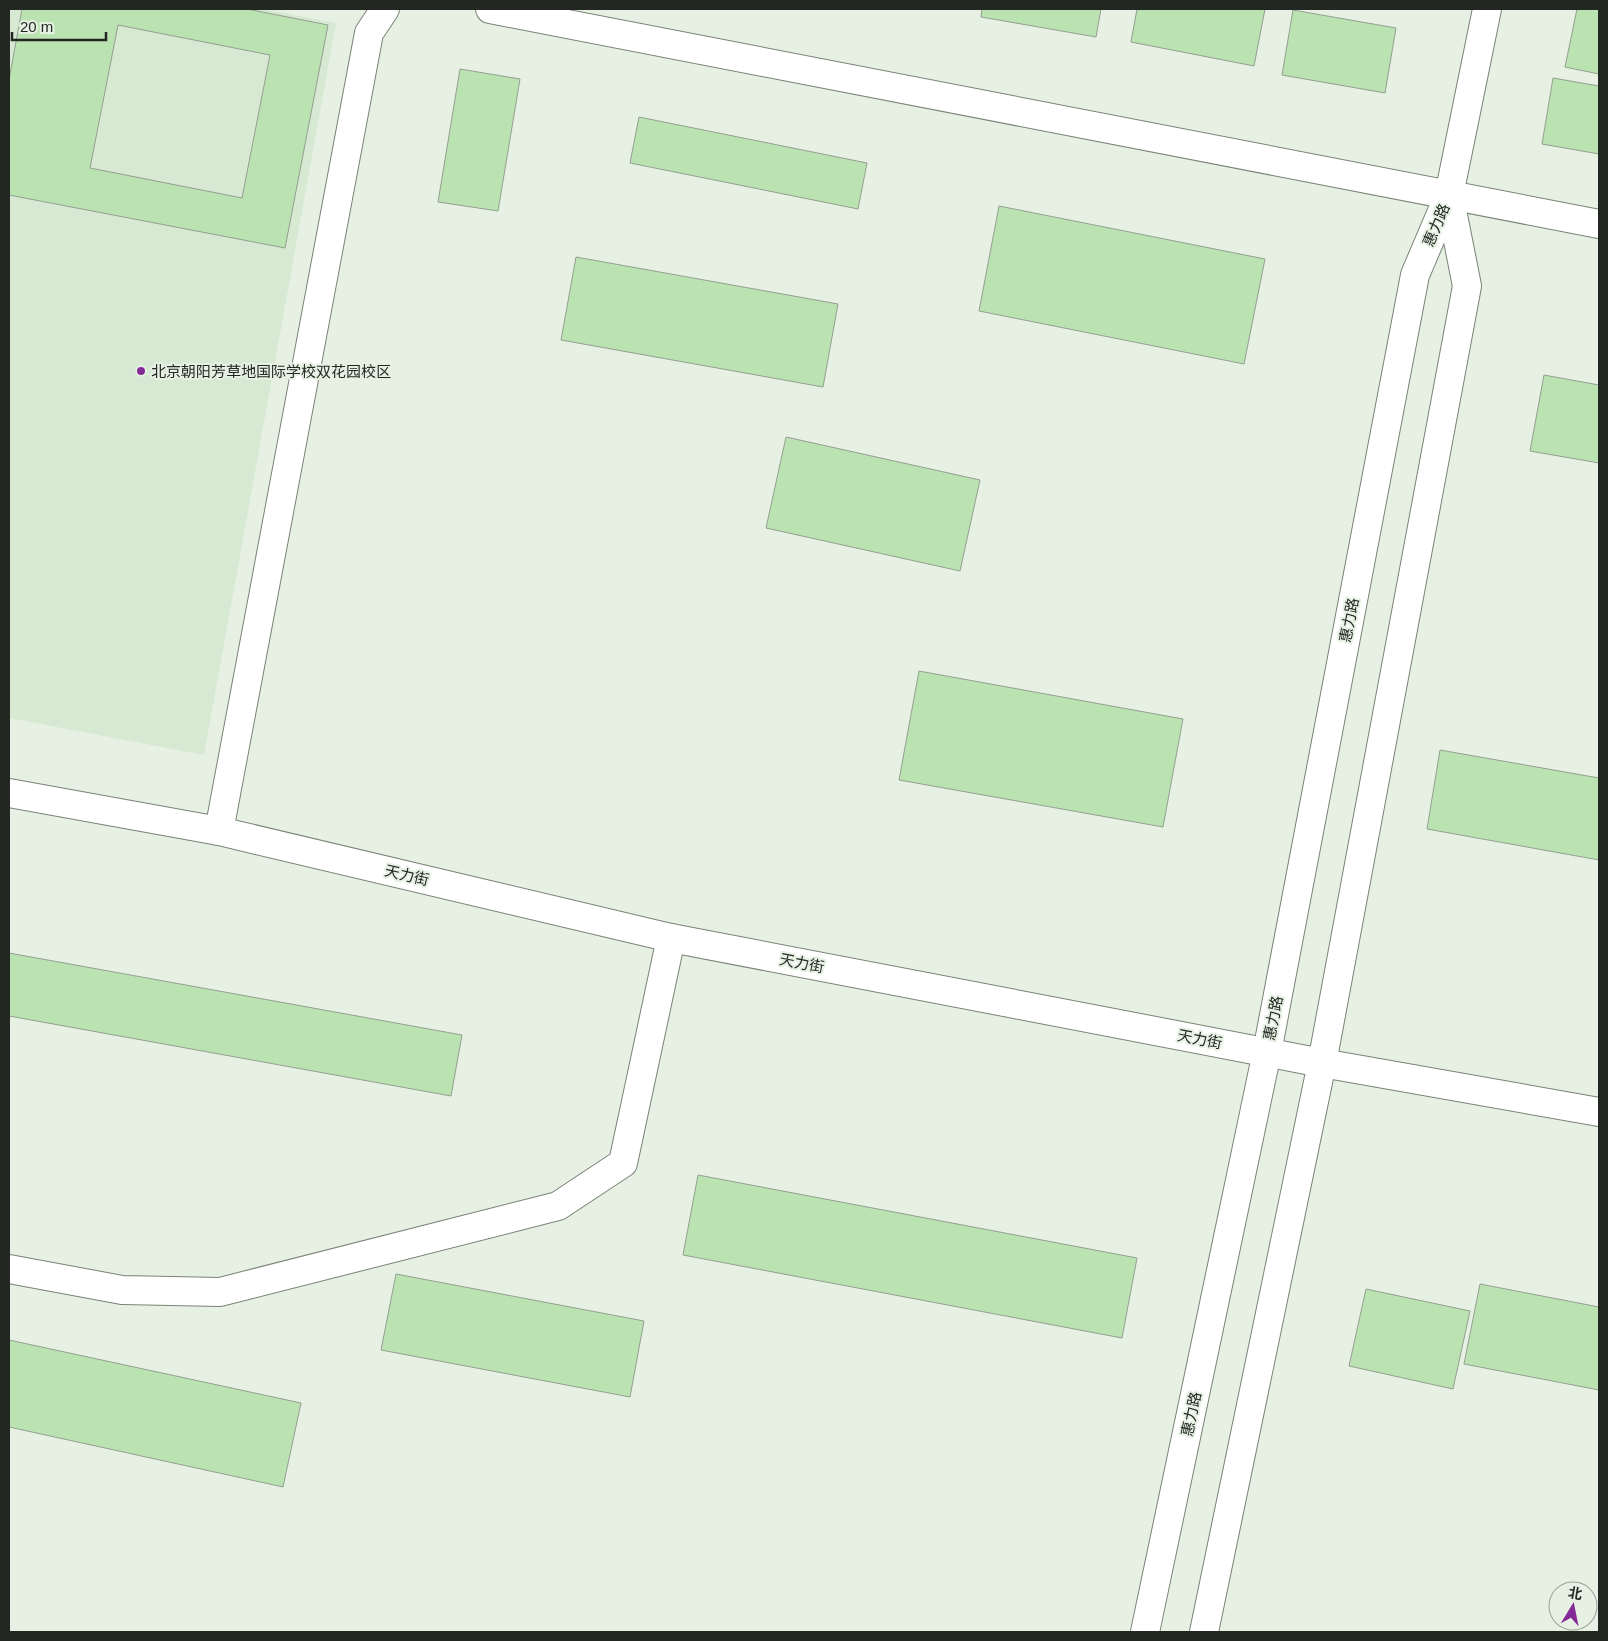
<svg xmlns="http://www.w3.org/2000/svg" width="1608" height="1641" font-family="Helvetica,'Noto Sans SC',sans-serif">
  <style>
    .built { fill: #d7e8d3 }
    .building { fill: #bbe2b1; stroke: #949f92; fill-rule: evenodd }
    .lines { fill: none; stroke-linecap: round; stroke-linejoin: round }
    .minor-casing { stroke: #798376; stroke-width: 30 }
    .minor { stroke: #fff; stroke-width: 28 }
    .poi-dot { fill: #832a97; stroke: #e6f1e3; stroke-width: 2 }
    .labels { text-anchor: middle; dominant-baseline: central; stroke-width: 4; stroke-linejoin: round; paint-order: stroke }
    .street-label { font-size: 15px; fill: #232722; stroke: #e6f1e3 }
    .poi-label { font-size: 15px; fill: #232722; stroke: #e6f1e3; text-anchor: start }
  </style>
  <rect width="100%" height="100%" fill="#e6f1e3"/>
  <polygon class="built" points="9,9 264,9 336,23 204,755 9,718"/>
  <g class="building">
    <path d="M 22,9 L 247,9 L 328,25 L 285,248 L 9,195 L 9,80 ZM 118,25 L 270,55 L 242,198 L 90,168 Z"/>
    <polygon points="982,9 1101,9 1096,37 981,17"/>
    <polygon points="1137,9 1265,9 1254,66 1131,42"/>
    <polygon points="1577,9 1599,9 1599,74 1565,67"/>
    <polygon points="1293,10 1396,28 1385,93 1282,75"/>
    <polygon points="460,69 520,79 498,211 438,202"/>
    <polygon points="1553,78 1599,86 1599,154 1542,144"/>
    <polygon points="639,117 867,163 858,209 630,163"/>
    <polygon points="999,206 1265,259 1244,364 979,311"/>
    <polygon points="576,257 838,304 823,387 561,340"/>
    <polygon points="1544,375 1599,385 1599,463 1530,451"/>
    <polygon points="786,437 980,480 960,571 766,528"/>
    <polygon points="919,671 1183,719 1163,827 899,780"/>
    <polygon points="1440,750 1599,778 1599,860 1427,829"/>
    <polygon points="9,953 462,1035 451,1096 9,1016"/>
    <polygon points="698,1175 1137,1258 1122,1338 683,1255"/>
    <polygon points="396,1274 644,1321 630,1397 381,1350"/>
    <polygon points="1480,1284 1599,1307 1599,1390 1464,1364"/>
    <polygon points="1366,1289 1470,1311 1453,1389 1349,1366"/>
    <polygon points="9,1340 301,1403 283,1487 9,1427"/>
  </g>
  <g class="lines">
    <g class="minor-casing">
      <g id="minor">
        <polyline points="490,9 1599,224"/>
        <polyline points="9,793 219,831 671,938 1322,1063 1599,1112"/>
        <polyline points="219,831 369,33 385,9"/>
        <polyline points="9,1269 122,1290 220,1292 558,1206 623,1163 671,938"/>
        <polyline points="1145,1632 1267,1052 1415,275 1449,195 1487,9"/>
        <polyline points="1204,1632 1322,1063 1467,286 1449,195"/>
      </g>
    </g>
    <use href="#minor" class="minor"/>
  </g>
  <circle class="poi-dot" cx="141" cy="371" r="5"/>
  <g class="labels">
    <g class="street-label">
      <text transform="translate(1436 225) rotate(-67)">惠力路</text>
      <text transform="translate(1349 620) rotate(-79)">惠力路</text>
      <text transform="translate(407 875) rotate(13)">天力街</text>
      <text transform="translate(802 963) rotate(11)">天力街</text>
      <text transform="translate(1273 1018) rotate(-79)">惠力路</text>
      <text transform="translate(1200 1039) rotate(11)">天力街</text>
      <text transform="translate(1191 1414) rotate(-78)">惠力路</text>
    </g>
    <g class="poi-label">
      <text x="151" y="371">北京朝阳芳草地国际学校双花园校区</text>
    </g>
  </g>
  <rect width="1608" height="1641" fill="none" stroke="#232722" stroke-width="20"/>
  <g transform="translate(1573 1606) rotate(10)"><circle r="24" fill="#e6f1e3" stroke="#98a096"/>
  <path d="M0-4L9 19L0 12L-9 19Z" fill="#832a97"/>
  <text y="-8" font-size="14" font-weight="bold" text-anchor="middle" fill="#232722">北</text>
  </g>
  <path d="M12 32v8h94v-8" fill="none" stroke="#232722" stroke-width="2.5"/>
  <text x="20" y="32" font-size="15" fill="#232722" stroke="#e6f1e3" stroke-width="4" paint-order="stroke">20 m</text>
</svg>
